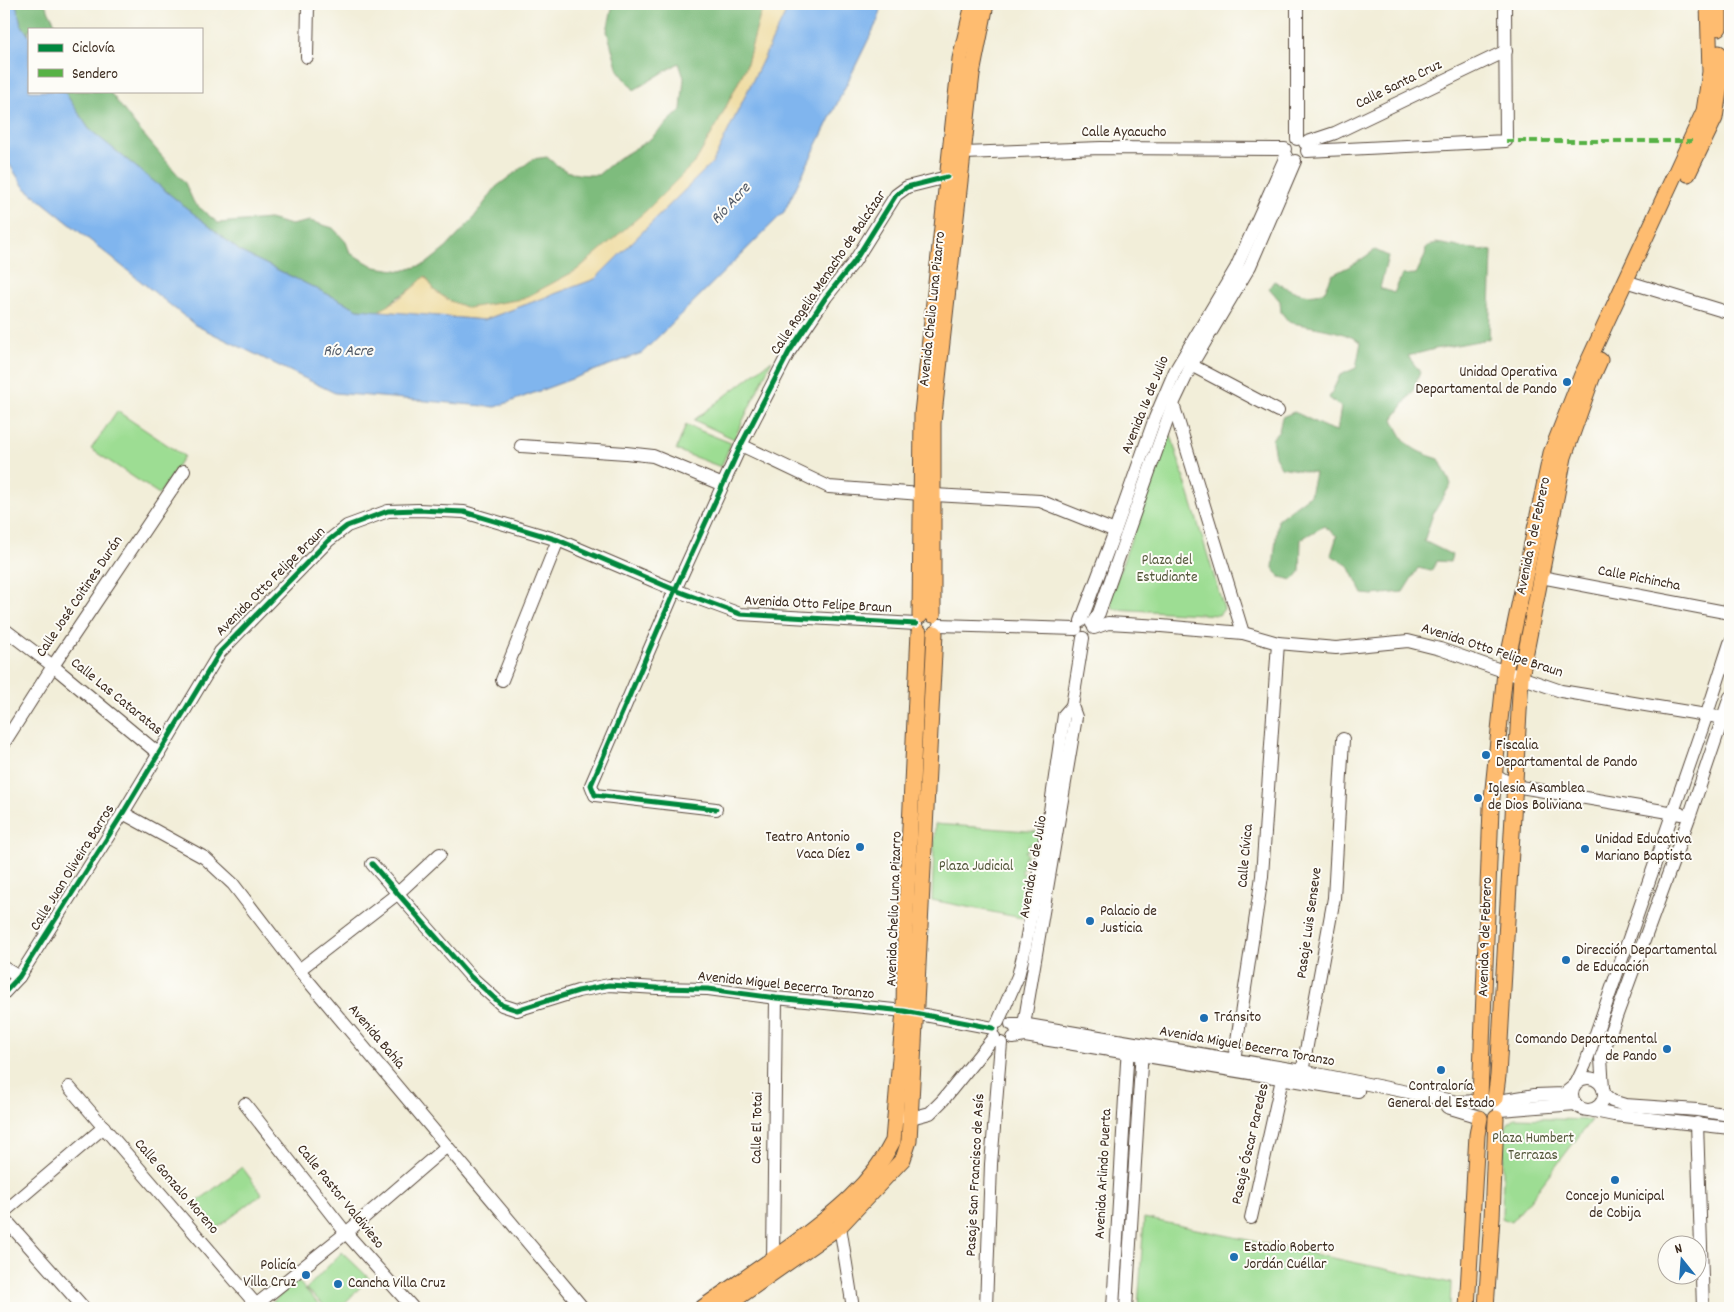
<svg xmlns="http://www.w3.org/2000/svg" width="1734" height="1312" font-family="Dekko,sans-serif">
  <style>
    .green { fill: #9ddd93; stroke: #6c8458 }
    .forest { fill: #7ebc7d; stroke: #5c734e }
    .sand { fill: #eeda9e; stroke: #94825e }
    .water { fill: #80b5ee; stroke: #5e7086 }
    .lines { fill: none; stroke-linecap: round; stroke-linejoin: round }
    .minor-casing { stroke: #56473a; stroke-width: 14 }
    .major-casing { stroke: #56473a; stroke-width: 17 }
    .minor { stroke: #fff; stroke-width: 12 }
    .major { stroke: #febc70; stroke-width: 15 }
    .quiet { stroke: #57b245; stroke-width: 4; stroke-dasharray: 8 4; stroke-linecap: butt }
    .cycleway-casing { stroke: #fdfcf7; stroke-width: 8 }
    .cycleway { stroke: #00873e; stroke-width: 5 }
    .poi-dot { fill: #1f6fb2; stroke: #fdfcf7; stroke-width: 2 }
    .labels { text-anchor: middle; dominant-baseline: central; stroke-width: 4; stroke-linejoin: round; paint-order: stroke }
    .street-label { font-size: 15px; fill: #3b2a1e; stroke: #fdfcf7 }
    .poi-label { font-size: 15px; fill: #3b2a1e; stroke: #fdfcf7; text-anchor: start }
    .park-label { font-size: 15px; fill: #54573b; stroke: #fdfcf7 }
    .water-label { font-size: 16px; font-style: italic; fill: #535b67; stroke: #fdfcf7 }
  </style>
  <rect width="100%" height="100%" fill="#fdfcf7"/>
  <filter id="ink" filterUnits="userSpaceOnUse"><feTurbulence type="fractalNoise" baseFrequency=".02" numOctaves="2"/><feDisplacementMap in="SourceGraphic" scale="10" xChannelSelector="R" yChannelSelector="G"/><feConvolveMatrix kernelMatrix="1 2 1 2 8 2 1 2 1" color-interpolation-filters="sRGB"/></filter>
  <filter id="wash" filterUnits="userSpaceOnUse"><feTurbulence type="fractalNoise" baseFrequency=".0096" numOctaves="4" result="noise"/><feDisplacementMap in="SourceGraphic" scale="20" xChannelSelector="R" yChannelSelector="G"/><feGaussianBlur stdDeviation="1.12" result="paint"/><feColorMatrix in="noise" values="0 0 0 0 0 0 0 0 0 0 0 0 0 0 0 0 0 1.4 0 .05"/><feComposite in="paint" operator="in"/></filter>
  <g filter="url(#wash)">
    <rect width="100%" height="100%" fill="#f2eed9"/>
    <g class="green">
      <polygon points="772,360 734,439 694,420"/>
      <polygon points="117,411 184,456 159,494 91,449"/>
      <polygon points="686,425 731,443 721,467 676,450"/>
      <polygon points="1171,435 1224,609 1219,615 1114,609 1109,601 1168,436"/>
      <polygon points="935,824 1040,832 1038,843 1028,845 1029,849 1025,851 1027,856 1024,857 1025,863 1022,864 1024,868 1021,869 1022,874 1030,873 1022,918 932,900"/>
      <polygon points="1515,1118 1591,1120 1531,1199 1511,1222 1502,1218 1504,1132 1508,1123"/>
      <polygon points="242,1167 262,1194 217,1228 197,1202"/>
      <polygon points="1144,1218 1451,1283 1450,1308 1138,1308"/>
      <polygon points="342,1252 369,1278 340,1308 327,1308 306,1289"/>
      <polygon points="297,1280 322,1308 272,1308 269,1305"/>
    </g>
    <g class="forest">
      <polygon points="16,4 45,4 58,29 29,29 29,36 21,24"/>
      <path d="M 613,4 L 765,4 L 760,16 L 746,67 L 718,123 L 696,161 L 648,210 L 577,270 L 523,299 L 468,308 L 449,301 L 435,291 L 425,276 L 415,287 L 396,298 L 388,306 L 378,311 L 358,309 L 241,252 L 89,129 L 64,91 L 109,91 L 136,126 L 185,183 L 194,203 L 218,223 L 269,219 L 291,225 L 310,221 L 333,228 L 346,242 L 350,253 L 375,267 L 402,271 L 426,264 L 446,248 L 472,220 L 496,187 L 533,159 L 547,157 C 566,174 574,175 598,175 L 616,160 L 649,140 L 681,110 L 684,78 L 679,63 L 634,90 L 618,70 L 607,31 Z"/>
      <path d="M 1436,243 L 1465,248 L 1492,251 L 1489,339 L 1435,349 L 1408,356 L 1420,372 L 1413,391 L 1393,419 C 1405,446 1411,450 1439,459 L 1451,484 L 1433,514 L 1424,541 L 1452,555 L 1450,562 L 1437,561 L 1431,571 L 1418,568 L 1403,592 L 1373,595 L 1363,594 L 1349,566 L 1331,555 L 1337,536 L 1324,526 L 1301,539 L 1300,572 L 1293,580 L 1280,577 L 1273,568 L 1278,519 L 1310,495 L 1315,473 L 1281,467 L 1275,456 L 1272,439 L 1279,431 L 1282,417 L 1294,412 C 1309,418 1321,427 1337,431 L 1341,407 L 1329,398 L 1340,375 L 1356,368 L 1361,342 C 1340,329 1313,328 1289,322 L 1281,312 L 1280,301 L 1269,288 L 1274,281 C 1291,290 1306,300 1325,291 L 1332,275 L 1356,263 L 1375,250 L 1388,256 L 1380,288 L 1394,293 L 1402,275 L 1416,274 L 1425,256 L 1426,247 Z"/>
    </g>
    <path class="sand" d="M 765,4 L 790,4 L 713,162 L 595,279 L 484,320 L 378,311 C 393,304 414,288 425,276 L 435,291 L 450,301 L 468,308 L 523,299 L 577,270 L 647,210 L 696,161 L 718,123 L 746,67 L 760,16 Z"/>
    <polygon class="water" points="4,4 16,4 21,24 29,36 29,91 64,91 89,129 241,252 358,309 484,320 595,279 713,162 790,4 881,4 878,20 784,212 642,353 496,407 335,393 195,325 24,187 4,156"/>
  </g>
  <g filter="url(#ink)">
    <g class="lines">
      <g class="minor-casing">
        <g id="minor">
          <polyline points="1297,4 1297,139"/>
          <polyline points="307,57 308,4"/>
          <polyline points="1305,143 1335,133 1506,51"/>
          <polyline points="1307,151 1506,141 1505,4"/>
          <polyline points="964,153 1101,148 1285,149"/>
          <polyline points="1625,281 1730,313"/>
          <polyline points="1191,365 1278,411"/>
          <polyline points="1173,404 1243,633"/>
          <polyline points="741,445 829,487 921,494"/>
          <polyline points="521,446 626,453 653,456 723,485"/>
          <polyline points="934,495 1040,501 1115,531"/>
          <polyline points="1541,577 1730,613"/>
          <polyline points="1081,621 1115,531 1155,418 1175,371 1236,268 1286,156"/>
          <polyline points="1092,624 1099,613 1173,404 1192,364 1250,266 1295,161"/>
          <polyline points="939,625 1076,629"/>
          <polyline points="1094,628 1108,623 1161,626 1243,633 1278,643 1336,648 1408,641 1440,649 1561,691 1730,719"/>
          <polyline points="4,629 53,666 159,754"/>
          <polyline points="502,680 558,540"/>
          <polyline points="4,743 53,666 184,471"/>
          <polyline points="1494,774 1514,786 1681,814"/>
          <polyline points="716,809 595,795 591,785 675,590 741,445 789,352 826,297 854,262 896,195 907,187 947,177"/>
          <polyline points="123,813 205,858 233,884 299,970 583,1308"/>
          <polyline points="372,864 470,976 502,1005 517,1010 578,991 609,985 657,988 708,989 776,998 904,1011 993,1028"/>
          <polyline points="4,968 19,977"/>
          <polyline points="299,970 397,894 440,854"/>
          <polyline points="4,993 19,977 123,813 220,652 328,541 347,526 388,511 418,510 464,512 558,540 675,590 740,614 916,624"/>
          <polyline points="998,1022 1018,976 1024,952 1050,811 1064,715 1072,706"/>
          <polyline points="1011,1024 1022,1024 1302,1071 1458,1102 1478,1101"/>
          <polyline points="1016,1029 1022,1024 1025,1019 1076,717 1072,706 1083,638"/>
          <polyline points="1013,1038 1025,1036 1358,1091"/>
          <polyline points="1233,1067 1262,876 1278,643"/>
          <polyline points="1301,1078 1334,898 1343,739"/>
          <circle cx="1588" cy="1094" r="16"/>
          <polyline points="1577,1082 1585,1065 1707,714 1730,643"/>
          <polyline points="69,1087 259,1308"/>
          <polyline points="1603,1089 1601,1058 1690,815 1730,697"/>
          <polyline points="1604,1094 1612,1101 1625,1105 1697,1110 1730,1115"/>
          <polyline points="1498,1101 1535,1095 1564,1094 1574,1086"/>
          <polyline points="245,1104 346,1233 413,1308"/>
          <polyline points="1447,1107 1477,1116"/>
          <polyline points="1500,1110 1576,1104"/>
          <polyline points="1589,1110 1614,1115 1730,1128"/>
          <polyline points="902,1117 911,1118 930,1113 943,1100 994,1037"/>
          <polyline points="1697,1123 1703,1308"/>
          <polyline points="4,1212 104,1127"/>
          <polyline points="4,1218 84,1308"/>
          <polyline points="1251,1218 1282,1079"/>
          <polyline points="840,1226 853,1308"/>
          <polyline points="773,1259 776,998"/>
          <polyline points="252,1308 346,1233 447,1146"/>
          <polyline points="986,1308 991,1164 1001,1043"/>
          <polyline points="1113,1308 1128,1045"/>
          <polyline points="1126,1308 1142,1049"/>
        </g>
      </g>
      <g class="major-casing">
        <g id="major">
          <polyline points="1719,4 1719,28"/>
          <polyline points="1688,174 1715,118 1721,78 1719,53"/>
          <polyline points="933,615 933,423 972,74 986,4"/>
          <polyline points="920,616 922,414 960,59 973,4"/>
          <polyline points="1480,1098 1491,808 1505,672 1551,453 1581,377 1704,111 1710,72 1708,4"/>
          <polyline points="1495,1099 1498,1076 1521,677 1564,457 1592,378 1600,360"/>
          <path d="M 702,1308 C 733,1286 765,1265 796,1242 C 833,1214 872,1184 893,1141 L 904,1011 L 905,935 L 919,632"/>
          <polyline points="723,1308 840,1226 903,1159 909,1141 935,633"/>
          <polyline points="1467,1308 1477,1135 1480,1118"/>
          <polyline points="1486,1308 1492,1218 1496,1118"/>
        </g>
      </g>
      <use href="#minor" class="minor"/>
      <use href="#major" class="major"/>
      <polyline class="quiet" points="1506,141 1692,141"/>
      <g class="cycleway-casing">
        <g id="cycleway">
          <polyline points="716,809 595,795 591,785 675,590 741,445 789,352 826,297 854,262 896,195 907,187 947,177"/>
          <polyline points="372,864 470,976 502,1005 517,1010 578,991 609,985 657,988 708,989 776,998 904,1011 993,1028"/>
          <polyline points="4,993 19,977 123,813 220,652 328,541 347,526 388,511 418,510 464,512 558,540 675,590 740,614 916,624"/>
        </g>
      </g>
      <use href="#cycleway" class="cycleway"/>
    </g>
  </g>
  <g class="poi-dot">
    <circle cx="1567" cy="382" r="5"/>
    <circle cx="1486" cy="755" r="5"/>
    <circle cx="1478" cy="798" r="5"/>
    <circle cx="860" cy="847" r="5"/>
    <circle cx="1585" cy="849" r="5"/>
    <circle cx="1090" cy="921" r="5"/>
    <circle cx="1566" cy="960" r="5"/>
    <circle cx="1204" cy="1018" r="5"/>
    <circle cx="1667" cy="1049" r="5"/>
    <circle cx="1441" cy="1070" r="5"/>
    <circle cx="1615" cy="1180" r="5"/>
    <circle cx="1234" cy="1257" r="5"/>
    <circle cx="306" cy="1275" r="5"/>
    <circle cx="338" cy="1284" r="5"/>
  </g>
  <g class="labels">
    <g class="street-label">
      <text transform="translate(1399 85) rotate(-26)">Calle Santa Cruz</text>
      <text x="1124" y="133">Calle Ayacucho</text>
      <text transform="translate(829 273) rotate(-56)">Calle Rogelia Menacho de Balcázar</text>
      <text transform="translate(933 309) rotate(-84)">Avenida Chelio Luna Pizarro</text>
      <text transform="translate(1146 405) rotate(-68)">Avenida 16 de Julio</text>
      <text transform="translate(1534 536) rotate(-78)">Avenida 9 de Febrero</text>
      <text transform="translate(1639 579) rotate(11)">Calle Pichincha</text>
      <text transform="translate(271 582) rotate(-45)">Avenida Otto Felipe Braun</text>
      <text transform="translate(80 597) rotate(-56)">Calle José Coitines Durán</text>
      <text transform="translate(818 605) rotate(3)">Avenida Otto Felipe Braun</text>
      <text transform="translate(1492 651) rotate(18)">Avenida Otto Felipe Braun</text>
      <text transform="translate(116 697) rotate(39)">Calle Las Cataratas</text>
      <text transform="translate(1246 856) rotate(-85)">Calle Cívica</text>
      <text transform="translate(1034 867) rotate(-80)">Avenida 16 de Julio</text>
      <text transform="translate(73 868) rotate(-58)">Calle Juan Oliveira Barros</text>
      <text transform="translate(895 909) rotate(-88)">Avenida Chelio Luna Pizarro</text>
      <text transform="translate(1310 923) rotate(-82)">Pasaje Luis Senseve</text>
      <text transform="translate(1486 937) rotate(-88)">Avenida 9 de Febrero</text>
      <text transform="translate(786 986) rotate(6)">Avenida Miguel Becerra Toranzo</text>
      <text transform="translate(376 1037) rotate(50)">Avenida Bahía</text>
      <text transform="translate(1247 1047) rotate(10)">Avenida Miguel Becerra Toranzo</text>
      <text transform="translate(758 1128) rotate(-89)">Calle El Totai</text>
      <text transform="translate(1251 1144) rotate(-77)">Pasaje Óscar Paredes</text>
      <text transform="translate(1104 1174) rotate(-87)">Avenida Arlindo Puerta</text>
      <text transform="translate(976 1175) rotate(-87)">Pasaje San Francisco de Asís</text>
      <text transform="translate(176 1187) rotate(49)">Calle Gonzalo Moreno</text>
      <text transform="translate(340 1197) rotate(51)">Calle Pastor Valdivieso</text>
    </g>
    <g class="poi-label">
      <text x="1557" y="373" text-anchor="end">Unidad Operativa<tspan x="1557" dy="17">Departamental de Pando</tspan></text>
      <text x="1496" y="746">Fiscalia<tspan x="1496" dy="17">Departamental de Pando</tspan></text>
      <text x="1488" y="789">Iglesia Asamblea<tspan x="1488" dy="17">de Dios Boliviana</tspan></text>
      <text x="850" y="838" text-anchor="end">Teatro Antonio<tspan x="850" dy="17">Vaca Díez</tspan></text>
      <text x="1595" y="840">Unidad Educativa<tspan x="1595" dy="17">Mariano Baptista</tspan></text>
      <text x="1100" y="912">Palacio de<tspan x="1100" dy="17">Justicia</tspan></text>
      <text x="1576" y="951">Dirección Departamental<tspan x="1576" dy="17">de Educación</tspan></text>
      <text x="1214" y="1018">Tránsito</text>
      <text x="1657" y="1040" text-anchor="end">Comando Departamental<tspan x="1657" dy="17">de Pando</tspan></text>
      <text x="1441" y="1087" text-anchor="middle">Contraloría<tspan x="1441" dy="17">General del Estado</tspan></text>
      <text x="1615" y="1197" text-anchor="middle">Concejo Municipal<tspan x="1615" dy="17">de Cobija</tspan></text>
      <text x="1244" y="1248">Estadio Roberto<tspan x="1244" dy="17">Jordán Cuéllar</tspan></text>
      <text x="296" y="1266" text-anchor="end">Policía<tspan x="296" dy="17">Villa Cruz</tspan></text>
      <text x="348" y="1284">Cancha Villa Cruz</text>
    </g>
    <g class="park-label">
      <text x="1167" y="561">Plaza del<tspan x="1167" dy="17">Estudiante</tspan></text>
      <text x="976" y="867">Plaza Judicial</text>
      <text x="1533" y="1139">Plaza Humbert<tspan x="1533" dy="17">Terrazas</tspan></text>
    </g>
    <g class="water-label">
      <text transform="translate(731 204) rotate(-47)">Río Acre</text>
      <text x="348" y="351">Río Acre</text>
    </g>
  </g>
  <rect width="1734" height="1312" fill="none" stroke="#fdfcf7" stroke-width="20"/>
  <rect x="28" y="28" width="175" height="65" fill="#fdfcf7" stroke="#afa8a0"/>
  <rect x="38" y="44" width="25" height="8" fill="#00873e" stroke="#afa8a0"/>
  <text x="72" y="52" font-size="15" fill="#3b2a1e">Ciclovía</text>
  <rect x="38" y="69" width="25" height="8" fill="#57b245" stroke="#afa8a0"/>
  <text x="72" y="78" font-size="15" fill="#3b2a1e">Sendero</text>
  <g transform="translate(1682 1260) rotate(343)"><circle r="24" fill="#fdfcf7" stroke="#afa8a0"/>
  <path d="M0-4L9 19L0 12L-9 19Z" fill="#1f6fb2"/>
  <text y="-8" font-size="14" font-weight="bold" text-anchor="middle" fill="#3b2a1e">N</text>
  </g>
</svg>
